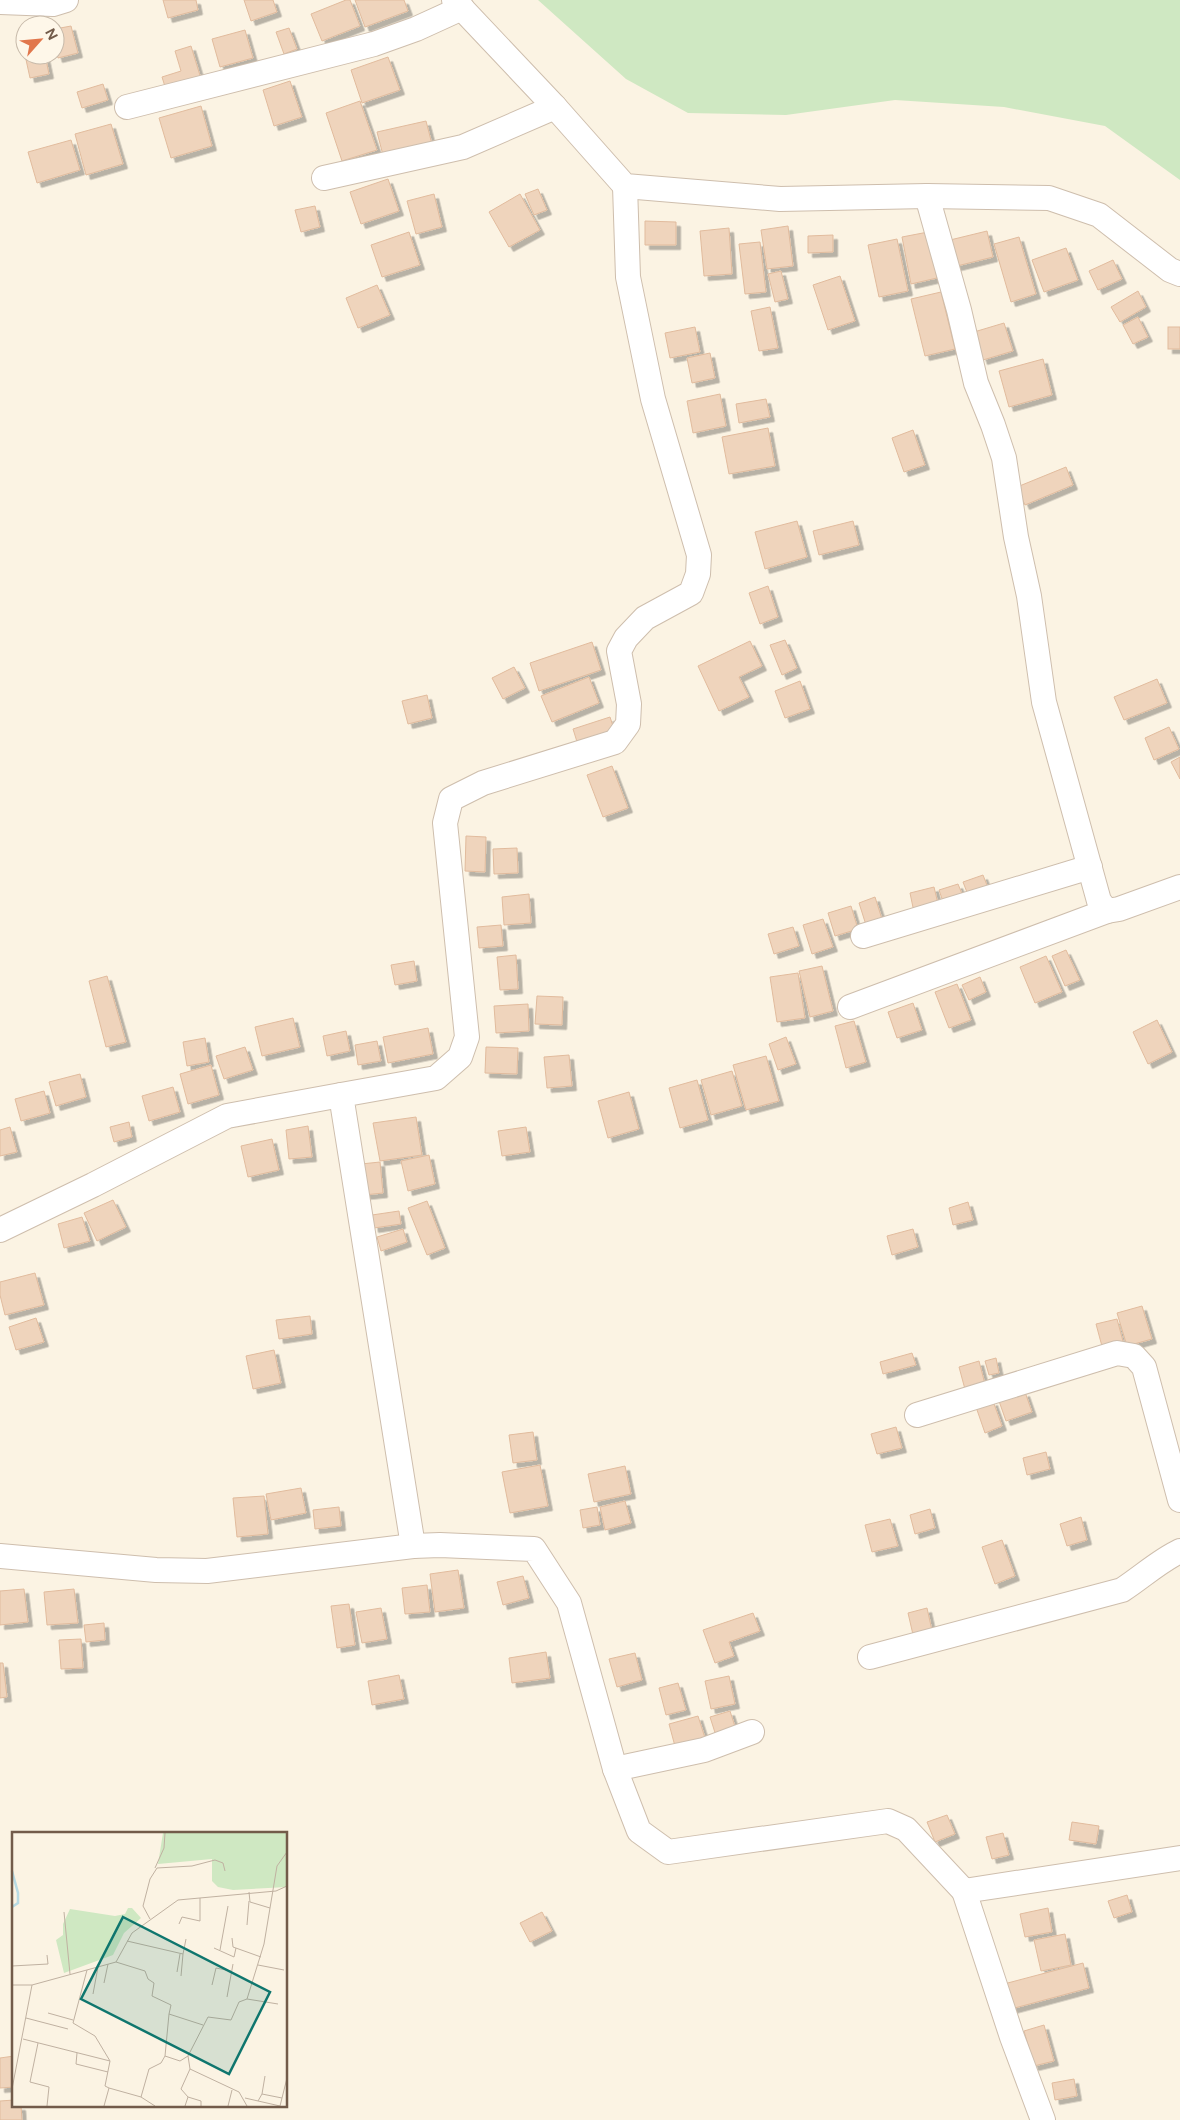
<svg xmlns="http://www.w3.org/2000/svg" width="1180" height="2120" font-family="Figtree,sans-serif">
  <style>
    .green { fill: #cfe8c2 }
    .building { fill: #efd4bc; stroke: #e1bb9d; filter: url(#shadow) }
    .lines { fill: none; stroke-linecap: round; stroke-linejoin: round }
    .street-casing { stroke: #cebead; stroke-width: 26 }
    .street { stroke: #fff; stroke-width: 24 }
    .inset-river { fill: none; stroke: #b8dbe4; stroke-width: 2.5 }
    .inset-road { fill: none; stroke: #c0b1a1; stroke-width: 1 }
    .view { fill: #0f766e; fill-opacity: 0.15; stroke: #0f766e; stroke-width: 2.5 }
    .inset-edge { fill: none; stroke: #725b4a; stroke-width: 2.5 }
  </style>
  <defs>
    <filter id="shadow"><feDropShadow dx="4.5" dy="4.5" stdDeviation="0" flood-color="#0004"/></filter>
  </defs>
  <rect width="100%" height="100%" fill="#fbf3e3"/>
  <polygon class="green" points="538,0 1180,0 1180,180 1105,126 1004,107 895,100 786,115 688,113 626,79"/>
  <g class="building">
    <polygon points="163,0 196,0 198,10 168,18"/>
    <polygon points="244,0 273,0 277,12 251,21"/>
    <polygon points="346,0 350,0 360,26 322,41 311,14"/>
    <polygon points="355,0 404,0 408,11 365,27"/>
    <polygon points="71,26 78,53 58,58 55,48 55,29"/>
    <polygon points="289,28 297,49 284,54 276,32"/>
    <polygon points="245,30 253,58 220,67 212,39"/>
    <polygon points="191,46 202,82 167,93 162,77 181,71 175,51"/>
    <polygon points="25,55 45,55 49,74 30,78"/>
    <polygon points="388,57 400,90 362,103 351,70"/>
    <polygon points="290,81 302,117 274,126 263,90"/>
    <polygon points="103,84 108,100 82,108 77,92"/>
    <polygon points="360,101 377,150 342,161 326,113"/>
    <polygon points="201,106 212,146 171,158 159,118"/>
    <polygon points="426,121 433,148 384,159 377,132"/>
    <polygon points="111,124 123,164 86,175 75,134"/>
    <polygon points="71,140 80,170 37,183 28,152"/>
    <polygon points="388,179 399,211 361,224 350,192"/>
    <polygon points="538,189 547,210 534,215 525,194"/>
    <polygon points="434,194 442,227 416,234 407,201"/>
    <polygon points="520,194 540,230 509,247 489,212"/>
    <polygon points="315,206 320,227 301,232 295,210"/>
    <polygon points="645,221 676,222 676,245 645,245"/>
    <polygon points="788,226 793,266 767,269 761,230"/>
    <polygon points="729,228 732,274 704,276 700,231"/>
    <polygon points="987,231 993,257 953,267 946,241"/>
    <polygon points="409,232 420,265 382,277 371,245"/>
    <polygon points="928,232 937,278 911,284 902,237"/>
    <polygon points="833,235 833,252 808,253 808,236"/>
    <polygon points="1019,237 1036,294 1011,302 994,244"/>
    <polygon points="897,239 908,291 879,297 868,245"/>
    <polygon points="760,242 766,292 745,294 739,244"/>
    <polygon points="1066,248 1078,280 1044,292 1032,260"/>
    <polygon points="1113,260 1122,279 1098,290 1089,271"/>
    <polygon points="781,271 788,299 775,302 768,274"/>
    <polygon points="840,276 855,321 828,330 813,285"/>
    <polygon points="377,285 390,315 358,328 346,298"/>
    <polygon points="1138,291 1146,307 1120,322 1111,307"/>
    <polygon points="941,292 955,349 925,356 911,299"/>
    <polygon points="770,307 778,348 759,351 751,311"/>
    <polygon points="1138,317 1148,337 1133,344 1123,325"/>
    <polygon points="1004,323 1013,351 983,360 974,332"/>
    <polygon points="695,327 700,352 670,358 665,333"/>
    <rect x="1168" y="327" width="12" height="22"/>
    <polygon points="710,353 715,378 692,383 687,358"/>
    <polygon points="1043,359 1052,395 1009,407 999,371"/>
    <polygon points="720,394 726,426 693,433 687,401"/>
    <polygon points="766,399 770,417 739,423 736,404"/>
    <polygon points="768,428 775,466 729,474 722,437"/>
    <polygon points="913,430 925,465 904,472 892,438"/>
    <polygon points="1066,467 1073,485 1025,505 1017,487"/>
    <polygon points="797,521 807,557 765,569 755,532"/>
    <polygon points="853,521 859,545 819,555 813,531"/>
    <polygon points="768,586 778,617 760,624 749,593"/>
    <polygon points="785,640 797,668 782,675 770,645"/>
    <polygon points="750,641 762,666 739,677 749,697 719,711 698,666"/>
    <polygon points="592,642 601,670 539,691 530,663"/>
    <polygon points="514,667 525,688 503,699 492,678"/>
    <polygon points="589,677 599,703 552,722 541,696"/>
    <polygon points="1157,679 1167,703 1124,720 1114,697"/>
    <polygon points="800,681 810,709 785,718 775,691"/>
    <polygon points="427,695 432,718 408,724 402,701"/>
    <polygon points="610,717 615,732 578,745 573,729"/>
    <polygon points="1169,727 1179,749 1154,760 1145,738"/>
    <polygon points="1180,757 1180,779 1171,762"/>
    <polygon points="612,766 628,808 603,817 587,775"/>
    <polygon points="466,836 486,837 485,872 465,871"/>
    <polygon points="517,848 518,873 494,874 493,849"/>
    <polygon points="983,875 990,893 970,900 963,882"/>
    <polygon points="958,884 967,906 947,913 939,890"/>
    <polygon points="934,887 940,912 915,917 910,893"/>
    <polygon points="529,894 531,923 504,925 502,897"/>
    <polygon points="875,897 882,919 866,925 859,903"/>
    <polygon points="851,906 858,929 835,936 828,913"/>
    <polygon points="823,919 833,947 812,954 803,925"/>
    <polygon points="501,925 503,946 479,948 477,927"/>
    <polygon points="793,927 799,946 774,954 768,934"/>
    <polygon points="1066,950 1080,980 1065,986 1052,956"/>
    <polygon points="516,955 518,989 500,990 497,957"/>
    <polygon points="1046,956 1062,992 1035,1003 1020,967"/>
    <polygon points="414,961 417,981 395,985 391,965"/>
    <polygon points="822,966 833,1011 810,1017 799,971"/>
    <polygon points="798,973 805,1018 777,1022 770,977"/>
    <polygon points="107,976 126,1042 106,1047 89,981"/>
    <polygon points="980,977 986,992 969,1000 962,985"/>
    <polygon points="957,984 971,1020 949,1028 935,992"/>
    <polygon points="537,996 563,997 562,1025 535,1024"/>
    <polygon points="913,1003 922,1030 897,1038 888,1012"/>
    <polygon points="528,1004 529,1031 496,1033 494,1006"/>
    <polygon points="293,1018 300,1047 262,1056 255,1027"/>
    <polygon points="1157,1020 1172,1052 1148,1064 1133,1032"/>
    <polygon points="854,1021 866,1062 846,1068 835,1026"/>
    <polygon points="428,1028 433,1054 388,1063 383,1037"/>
    <polygon points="346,1031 350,1051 327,1056 323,1036"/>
    <polygon points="786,1037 796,1064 778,1070 769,1044"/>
    <polygon points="205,1038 209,1062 187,1066 183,1042"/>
    <polygon points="377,1041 381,1061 358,1065 355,1045"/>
    <polygon points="245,1047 253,1070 224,1079 216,1056"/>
    <polygon points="486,1047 518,1048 517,1074 485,1073"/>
    <polygon points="569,1055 572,1086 547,1088 544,1057"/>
    <polygon points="766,1056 779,1101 746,1110 733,1065"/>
    <polygon points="211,1065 219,1095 188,1104 180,1074"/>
    <polygon points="732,1071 742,1106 711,1115 701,1080"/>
    <polygon points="80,1074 86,1097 56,1106 49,1082"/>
    <polygon points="697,1080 708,1120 680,1128 669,1088"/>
    <polygon points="173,1087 180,1112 149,1121 142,1096"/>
    <polygon points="44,1091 50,1113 21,1121 15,1099"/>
    <polygon points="629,1092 639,1129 608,1138 598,1101"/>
    <polygon points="416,1117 422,1155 380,1161 373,1123"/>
    <polygon points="129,1122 132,1137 114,1142 110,1127"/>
    <polygon points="308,1126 312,1157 289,1159 286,1130"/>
    <polygon points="10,1127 17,1152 0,1156 0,1130"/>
    <polygon points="526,1127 530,1152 502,1156 498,1131"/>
    <polygon points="272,1139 279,1170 248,1177 241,1146"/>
    <polygon points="429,1155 435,1184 408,1191 401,1161"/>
    <polygon points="380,1162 383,1193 364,1195 361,1164"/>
    <polygon points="113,1200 126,1227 97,1241 84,1213"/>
    <polygon points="427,1201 445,1248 427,1255 408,1208"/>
    <polygon points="968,1202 973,1220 953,1225 949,1208"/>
    <polygon points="399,1211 401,1224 374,1228 372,1215"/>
    <polygon points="82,1217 90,1241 64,1248 58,1224"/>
    <polygon points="403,1229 407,1242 381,1251 377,1237"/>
    <polygon points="913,1229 918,1247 892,1255 887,1236"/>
    <polygon points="35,1273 44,1305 5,1315 0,1295 0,1282"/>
    <polygon points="1142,1306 1152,1339 1127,1346 1117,1313"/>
    <polygon points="310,1316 312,1334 279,1339 276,1320"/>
    <polygon points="36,1318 44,1342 16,1350 9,1327"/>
    <polygon points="1117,1319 1124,1345 1103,1350 1096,1324"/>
    <polygon points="274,1350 281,1383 253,1389 246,1356"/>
    <polygon points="912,1353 916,1365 883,1374 880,1362"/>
    <polygon points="996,1358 999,1373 989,1375 985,1361"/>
    <polygon points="979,1361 986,1388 966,1393 959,1367"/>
    <polygon points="1025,1392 1032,1412 1006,1421 999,1401"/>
    <polygon points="993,1401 1002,1426 985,1433 976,1407"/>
    <polygon points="896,1427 902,1448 877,1454 871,1434"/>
    <polygon points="533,1432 537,1460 513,1463 509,1435"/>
    <polygon points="1046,1452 1050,1469 1027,1475 1023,1458"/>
    <polygon points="540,1465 548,1506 510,1513 502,1472"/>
    <polygon points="625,1466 631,1494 594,1502 588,1474"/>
    <polygon points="301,1488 306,1513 271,1520 266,1494"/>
    <polygon points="264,1496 268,1534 237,1537 233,1498"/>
    <polygon points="625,1501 631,1523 605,1530 600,1507"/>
    <polygon points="339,1507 341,1526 315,1529 313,1510"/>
    <polygon points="597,1507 600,1525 583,1528 580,1510"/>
    <polygon points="930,1509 935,1528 915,1534 910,1515"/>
    <polygon points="1081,1517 1087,1540 1067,1546 1060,1524"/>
    <polygon points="890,1519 898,1546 872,1552 865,1525"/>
    <polygon points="1002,1540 1015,1576 995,1584 982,1547"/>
    <polygon points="458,1570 464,1608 435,1612 430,1574"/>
    <polygon points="523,1576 529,1598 503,1605 497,1582"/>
    <polygon points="427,1585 430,1612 405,1614 402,1588"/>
    <polygon points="24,1589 28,1622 0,1625 0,1591"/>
    <polygon points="74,1589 78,1623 47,1625 44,1592"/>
    <polygon points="349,1604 355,1645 337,1648 331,1606"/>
    <polygon points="381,1608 387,1639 362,1643 356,1612"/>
    <polygon points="927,1608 933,1635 914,1639 908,1613"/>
    <polygon points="753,1613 760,1631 729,1642 734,1656 715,1663 703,1630"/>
    <polygon points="104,1623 105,1640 86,1642 84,1625"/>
    <polygon points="81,1639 83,1668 61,1669 59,1640"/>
    <polygon points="546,1652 550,1678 512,1683 509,1658"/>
    <polygon points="635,1653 642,1680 617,1687 609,1659"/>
    <polygon points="0,1663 3,1663 7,1697 0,1698"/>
    <polygon points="399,1675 404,1699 372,1705 368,1681"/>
    <polygon points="729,1676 735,1704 711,1709 705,1681"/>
    <polygon points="678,1683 686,1710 666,1715 659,1688"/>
    <polygon points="730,1711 738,1736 718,1742 710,1717"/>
    <polygon points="698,1716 706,1741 676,1750 669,1724"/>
    <polygon points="947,1815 955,1834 935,1842 927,1822"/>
    <polygon points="1072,1822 1099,1826 1096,1844 1069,1840"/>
    <polygon points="1003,1833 1009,1855 992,1859 986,1837"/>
    <polygon points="1127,1895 1132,1912 1114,1918 1108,1901"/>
    <polygon points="1048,1908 1052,1932 1025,1937 1020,1914"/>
    <polygon points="542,1912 552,1931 530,1942 520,1923"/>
    <polygon points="1065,1934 1071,1965 1041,1971 1034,1940"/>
    <polygon points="1083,1963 1089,1988 1011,2009 1004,1984"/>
    <polygon points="1044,2025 1054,2061 1034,2066 1024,2031"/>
    <polygon points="14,2056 14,2087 0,2088 0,2058"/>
    <polygon points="1074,2079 1077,2096 1055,2100 1052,2083"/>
    <polygon points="14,2100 14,2106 21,2106 22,2120 0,2120 0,2101"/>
  </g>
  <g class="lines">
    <g class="street-casing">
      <g id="street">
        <polyline points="454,0 555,107 625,186 780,199 927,196 1049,198 1099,215 1170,270 1180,274"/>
        <polyline points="0,2 53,4 66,0"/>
        <polyline points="127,107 374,44 416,29 462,8"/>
        <polyline points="324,178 463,147 555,107"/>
        <polyline points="927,196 959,310 976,383 993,425 1004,458 1016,537 1029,596 1044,702 1099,901 1107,911 1119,909 1180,887"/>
        <polyline points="863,936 1090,867"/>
        <polyline points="850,1007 1107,911"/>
        <polyline points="0,1230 93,1185 227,1116 341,1095"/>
        <polyline points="917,1415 1117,1353 1134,1356 1144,1367 1180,1500"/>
        <polyline points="413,1546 341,1095 436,1078 460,1057 467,1037 445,823 451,799 483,783 615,742 628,724 629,704 619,651 626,638 645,618 691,593 698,574 699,555 653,399 628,277 625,186"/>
        <polyline points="0,1556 156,1570 207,1571 413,1546 440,1545 534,1549 569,1603 615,1769 639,1831 668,1852 888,1821 906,1829 964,1891 1180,1858"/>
        <path d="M 870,1657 L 1122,1590 C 1142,1577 1159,1561 1180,1551"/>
        <polyline points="615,1769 704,1750 752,1732"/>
        <polyline points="964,1891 1012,2037 1043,2120"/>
      </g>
    </g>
    <use href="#street" class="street"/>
  </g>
  <g transform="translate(12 1832)">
    <rect width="275" height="275" fill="#fbf3e3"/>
    <path d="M 151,1 L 275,1 L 275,55 L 221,58 L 206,55 L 200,49 L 200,27 L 146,32 ZM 116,76 L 120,76 L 129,86 L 112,101 L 101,123 L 52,141 L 44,108 L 51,103 L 51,92 L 58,77 L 103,84 L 113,82 Z" fill="#cfe8c2"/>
    <path class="inset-river" d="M 0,39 L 6,61 L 6,71 L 0,75"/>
    <path class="inset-road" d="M 143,36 L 152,16 L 153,1M 237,60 L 238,70 L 258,76M 52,80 L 58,142M 138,87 L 131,74 L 138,47 L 145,36 L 180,34 L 203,28 L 211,31 L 213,39M 167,92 L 170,85 L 188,89 L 188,66M 235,93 L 237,69M 220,106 L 221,115 L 249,125M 115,109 L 171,122 L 174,107M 202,116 L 222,125 L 224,116M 208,118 L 216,74M 104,130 L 133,139 L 136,147 L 142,151 L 140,164 L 159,173 L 157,182 L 191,193M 246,133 L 272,138M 0,134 L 36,132 L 35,123M 75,138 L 61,191 L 83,204 L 98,229M 165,140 L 168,122M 169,144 L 171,122M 92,151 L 96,132M 0,153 L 20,153 L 104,130 L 120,101 L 166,68 L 264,59 L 275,54M 200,153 L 204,136 L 219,139M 81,162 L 86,135M 215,165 L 221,132M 235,167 L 266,172M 36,181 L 61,188M 157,182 L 153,224 L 168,229 L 176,224M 14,186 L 56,197M 11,207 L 98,229 L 93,254 L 97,256M 26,211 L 18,250 L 37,255 L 35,274M 65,221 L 64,232 L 96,240M 178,237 L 227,260 L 235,274M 0,257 L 20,153M 250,262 L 253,244M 129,265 L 137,237 L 149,231 L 153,224M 176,265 L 189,269 L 189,274M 233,266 L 268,274 L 275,246M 246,269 L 250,262 L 270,266M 92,274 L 97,256 L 129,265 L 143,274M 173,274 L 176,265 L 169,257 L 178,237 L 176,224 L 196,185 L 219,188 L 227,170 L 235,167 L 252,112 L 265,34 L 275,20M 216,274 L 220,258"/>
    <path class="view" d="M 111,85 L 258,160 L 217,242 L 69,167 Z"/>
    <rect width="275" height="275" class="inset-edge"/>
  </g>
  <g transform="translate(40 40) rotate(63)"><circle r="24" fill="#fef7e9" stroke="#c6b9a9"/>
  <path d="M0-4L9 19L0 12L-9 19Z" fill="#e1774c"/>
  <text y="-8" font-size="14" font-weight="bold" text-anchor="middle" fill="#725b4a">N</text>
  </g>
</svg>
